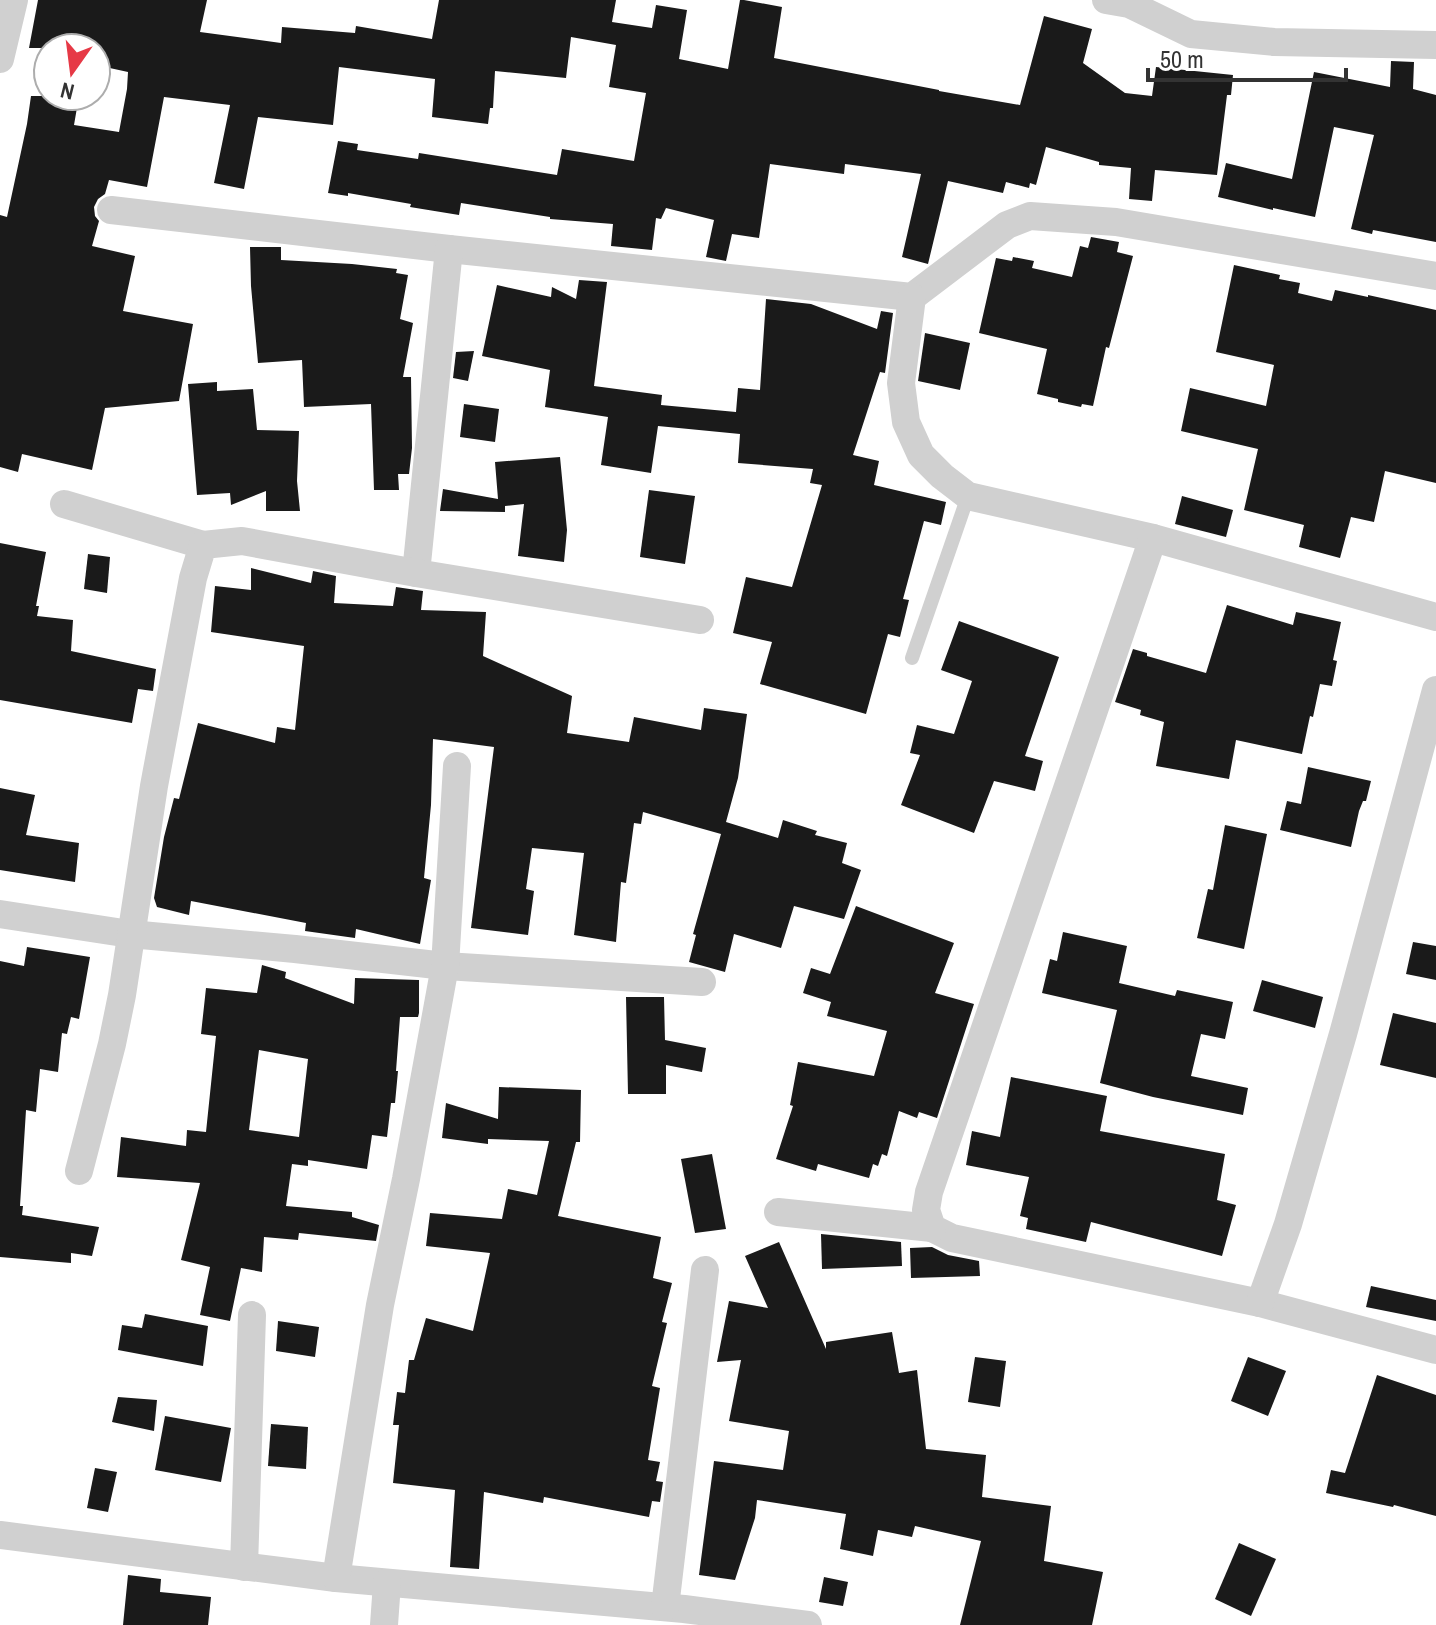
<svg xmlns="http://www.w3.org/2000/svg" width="1436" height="1625" font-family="'Archivo Narrow',sans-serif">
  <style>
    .building { fill: #1a1a1a; fill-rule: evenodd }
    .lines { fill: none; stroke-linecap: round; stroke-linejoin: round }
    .service { stroke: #d0d0d0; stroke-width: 14 }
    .minor { stroke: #d0d0d0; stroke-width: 28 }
  </style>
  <rect width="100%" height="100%" fill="#fff"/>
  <g class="building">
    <polygon points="38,0 207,0 200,32 281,43 282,27 355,33 356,26 432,39 439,0 616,0 612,22 652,28 656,5 687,10 679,59 728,69 740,0 744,0 782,7 774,58 939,90 939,91 1020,105 1044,16 1092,29 1083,63 1125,93 1152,96 1156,67 1233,75 1231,95 1227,95 1217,175 1155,170 1152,201 1129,199 1131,168 1099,165 1099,162 1046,147 1036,185 1030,183 1029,188 1006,182 1003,193 948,181 928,264 902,257 921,174 845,164 844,174 770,164 759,238 732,234 726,261 706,257 714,220 666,208 661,219 656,218 652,250 611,246 613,224 550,219 550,217 461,203 459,215 410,207 411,204 348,193 348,196 328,193 338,141 358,144 357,150 418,159 419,153 557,175 562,149 634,161 646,93 609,87 616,45 571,37 566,78 495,71 493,108 490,108 488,124 432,117 435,79 339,67 333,125 258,117 244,189 214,183 230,105 164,97 147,187 109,180 105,194 98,199 94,207 95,216 99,221 92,246 135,256 123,311 193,324 179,401 105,408 92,470 22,454 18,472 0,467 0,215 7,217 27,124 31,96 79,96 74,125 119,132 127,89 128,72 96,65 96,48 29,48"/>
    <polygon points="1391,61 1414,62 1413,89 1436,95 1436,242 1373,230 1372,234 1351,229 1374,135 1334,127 1315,217 1273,208 1273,210 1218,197 1226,163 1292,179 1314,72 1390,87"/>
    <polygon points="1091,237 1119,242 1117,252 1133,256 1109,348 1106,347 1093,406 1082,404 1081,407 1058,402 1058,399 1037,394 1047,349 979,333 996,258 1012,261 1013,257 1034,261 1032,268 1072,277 1080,246 1088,248"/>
    <polygon points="250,247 281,247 281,260 352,264 397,269 396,273 408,275 400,319 413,323 403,377 411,377 412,448 409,474 398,474 399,490 374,490 371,404 304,407 302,360 258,363 251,286"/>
    <polygon points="1234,265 1280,275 1279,279 1300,283 1298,293 1332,301 1335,290 1368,297 1368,295 1436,310 1436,483 1385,471 1374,522 1351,517 1340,558 1299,547 1304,525 1244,510 1258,449 1181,431 1190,388 1266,406 1274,365 1216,352"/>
    <polygon points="579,280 607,282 594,386 662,395 661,405 736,412 738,388 760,390 766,299 811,304 877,329 881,311 893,313 885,373 880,372 853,455 879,461 874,485 946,502 941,525 924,521 903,599 909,600 900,637 888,634 866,714 760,684 772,642 733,633 746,577 792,587 822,485 810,483 813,469 738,463 740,434 658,426 651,473 601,465 608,417 545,407 550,370 482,356 497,285 551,297 552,287 576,299"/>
    <polygon points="925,333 970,343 960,390 918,381"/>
    <polygon points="474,351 468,381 453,378 456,352"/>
    <polygon points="217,382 217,391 253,389 257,430 299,431 297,481 300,511 266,511 266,491 231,505 230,493 197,495 188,384"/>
    <polygon points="464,404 499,409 495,442 460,437"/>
    <polygon points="560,457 567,530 564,562 518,556 524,504 505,506 505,512 440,511 443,489 498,499 495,462"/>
    <polygon points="649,490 695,496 685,564 640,557"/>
    <polygon points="1182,496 1233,510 1226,537 1175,524"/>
    <polygon points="0,543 46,552 36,606 39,606 37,616 73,620 71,651 156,669 153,691 138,689 132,723 0,700"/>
    <polygon points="88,554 110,557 107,593 84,589"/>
    <polygon points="251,568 311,583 313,571 336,576 334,603 393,606 396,587 423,591 421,610 486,612 483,656 572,696 567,733 629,742 634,717 701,730 704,708 747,714 738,778 726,822 778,838 783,820 817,831 815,835 847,843 842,863 861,870 844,919 794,906 781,948 734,934 725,972 689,962 696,935 693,934 721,834 643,812 641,824 634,823 626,883 621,882 616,942 574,935 584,853 532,848 526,889 534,891 528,935 471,928 494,747 433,739 431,805 424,878 431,880 420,944 356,929 355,938 305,931 306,923 191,901 189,915 157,907 154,898 164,837 174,798 179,799 198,723 275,743 277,727 295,730 304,646 211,632 215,586 251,590"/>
    <polygon points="1227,605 1293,625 1296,612 1341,622 1333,660 1337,661 1332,686 1320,684 1313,717 1310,716 1302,754 1236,740 1229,779 1156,766 1164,722 1140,715 1141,710 1115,702 1133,649 1147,653 1147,656 1206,673"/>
    <polygon points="959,621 1059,657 1025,756 1043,761 1035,791 994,781 974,833 901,805 920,755 910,753 917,725 954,734 972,681 941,670"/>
    <polygon points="1308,767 1371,781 1366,801 1363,801 1359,811 1351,847 1280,830 1287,801 1301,804"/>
    <polygon points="0,788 35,795 26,835 79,843 75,882 0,870"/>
    <polygon points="1225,825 1267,834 1244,949 1197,938 1208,889 1213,890"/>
    <polygon points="856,906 954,943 935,993 974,1004 937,1118 919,1112 917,1118 899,1111 887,1156 882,1154 878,1166 873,1164 869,1178 818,1164 816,1171 776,1159 793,1106 790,1105 798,1062 874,1076 887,1031 827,1016 831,1002 803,993 811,968 830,974"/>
    <polygon points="1063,932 1127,946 1119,983 1175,996 1177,990 1233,1002 1225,1039 1201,1034 1191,1076 1248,1088 1243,1115 1153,1097 1100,1083 1117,1010 1042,993 1050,959 1057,961"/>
    <polygon points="1413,942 1436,946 1436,980 1406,974"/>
    <polygon points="27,947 90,957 79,1019 71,1017 67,1034 62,1033 58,1072 40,1069 36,1112 26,1110 20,1206 23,1206 22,1215 99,1227 92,1256 71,1253 71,1263 0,1257 0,961 24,966"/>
    <path d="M 262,965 L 286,972 L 285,978 L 354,1004 L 355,978 L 419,980 L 419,1013 L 418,1017 L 400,1017 L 396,1071 L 398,1071 L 395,1103 L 391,1103 L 387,1137 L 372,1135 L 367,1169 L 308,1160 L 308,1166 L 292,1164 L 286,1206 L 352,1212 L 352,1217 L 379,1225 L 376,1241 L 299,1233 L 298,1240 L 264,1237 L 262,1272 L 241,1268 L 230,1321 L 200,1315 L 210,1267 L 181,1260 L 200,1183 L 117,1177 L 121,1137 L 186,1146 L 187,1130 L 206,1132 L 216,1036 L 201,1034 L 206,988 L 257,993 ZM 259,1050 L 308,1059 L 299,1137 L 249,1130 Z"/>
    <polygon points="1262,980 1323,997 1315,1028 1253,1011"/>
    <polygon points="626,997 664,997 665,1040 706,1048 702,1072 666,1065 666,1094 628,1094"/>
    <polygon points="1393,1013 1436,1023 1436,1078 1380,1065"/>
    <polygon points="1011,1077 1107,1096 1100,1131 1225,1154 1217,1200 1236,1205 1222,1256 1091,1222 1086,1242 1026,1229 1028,1218 1020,1216 1029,1177 966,1165 972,1131 1000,1137"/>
    <polygon points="499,1087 581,1090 580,1142 576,1142 558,1216 661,1237 653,1278 672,1283 662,1322 667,1323 652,1386 660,1388 648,1460 660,1462 656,1481 663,1482 660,1502 652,1501 649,1517 544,1497 543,1503 484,1492 479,1569 450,1567 455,1490 393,1483 399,1425 393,1425 397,1392 405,1393 409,1360 414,1360 426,1318 473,1331 490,1253 426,1246 430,1213 502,1219 508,1189 537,1195 549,1141 488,1139 488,1144 442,1138 446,1103 498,1119"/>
    <polygon points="712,1154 726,1229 695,1233 681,1159"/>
    <polygon points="821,1234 901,1242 902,1266 822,1269"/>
    <polygon points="779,1242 826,1349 826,1342 892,1332 899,1373 917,1370 926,1449 986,1455 982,1497 1051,1506 1044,1561 1103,1572 1092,1625 960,1625 981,1541 915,1526 912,1537 878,1530 873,1556 840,1549 846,1514 757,1500 755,1518 735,1580 699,1575 714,1461 783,1470 789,1431 729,1421 741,1360 717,1362 729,1301 768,1308 745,1256"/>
    <polygon points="932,1247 948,1255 979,1261 980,1276 911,1278 910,1248"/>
    <polygon points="1371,1286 1436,1300 1436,1321 1366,1307"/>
    <polygon points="145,1314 208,1326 203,1366 118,1350 122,1325 142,1328"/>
    <polygon points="278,1321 319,1327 315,1357 276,1351"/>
    <polygon points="975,1357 1006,1361 1000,1407 968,1402"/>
    <polygon points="1248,1357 1286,1371 1268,1416 1231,1401"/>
    <polygon points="1377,1375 1436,1395 1436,1516 1394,1505 1393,1507 1326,1493 1331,1470 1345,1473"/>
    <polygon points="118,1397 157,1400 154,1431 112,1422"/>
    <polygon points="165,1416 231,1428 221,1482 155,1470"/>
    <polygon points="271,1424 308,1427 306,1469 268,1466"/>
    <polygon points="95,1468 117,1472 108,1512 87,1508"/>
    <polygon points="1239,1543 1276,1559 1251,1616 1215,1599"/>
    <polygon points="128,1575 161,1579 160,1592 211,1597 208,1625 123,1625"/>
    <polygon points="824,1577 848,1582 843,1606 819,1602"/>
  </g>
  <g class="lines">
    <polyline class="service" points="912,658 968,496"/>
    <g class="minor">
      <polyline points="1106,0 1129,4 1191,34 1274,42 1436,45"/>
      <polyline points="0,59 14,0"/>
      <polyline points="111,210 449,249 912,297 1007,225 1030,216 1116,222 1436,276"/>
      <polyline points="912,297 901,383 906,422 921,455 942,476 968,496 1153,538 1436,617"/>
      <polyline points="64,504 203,545"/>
      <polyline points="1153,538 929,1192 926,1210 932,1228 952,1238 1260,1303 1436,1350"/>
      <polyline points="416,573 449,249"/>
      <polyline points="0,914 130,934 295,949 445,966 702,982"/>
      <polyline points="79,1171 112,1044 122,995 154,786 193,578 203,545 242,541 416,573 700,620"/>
      <polyline points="778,1212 932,1228"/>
      <polyline points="1260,1303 1288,1224 1343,1034 1436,690"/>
      <polyline points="0,1535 336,1578 684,1609 808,1625"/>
      <polyline points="244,1567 252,1315"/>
      <polyline points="336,1578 380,1305 406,1179 445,966 457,766"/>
      <polyline points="665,1607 705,1270"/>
      <polyline points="384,1625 387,1583"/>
    </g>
  </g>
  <g transform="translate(72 72) rotate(194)"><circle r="38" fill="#ffffff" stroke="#adadad" stroke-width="2"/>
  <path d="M0-6L14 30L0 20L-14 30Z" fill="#e63946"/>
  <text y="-12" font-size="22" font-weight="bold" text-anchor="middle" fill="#333333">N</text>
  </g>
  <path d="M1148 68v12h198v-12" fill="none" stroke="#333333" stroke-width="4"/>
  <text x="1160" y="68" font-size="24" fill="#333333" stroke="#ffffff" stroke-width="6" paint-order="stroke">50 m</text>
</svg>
